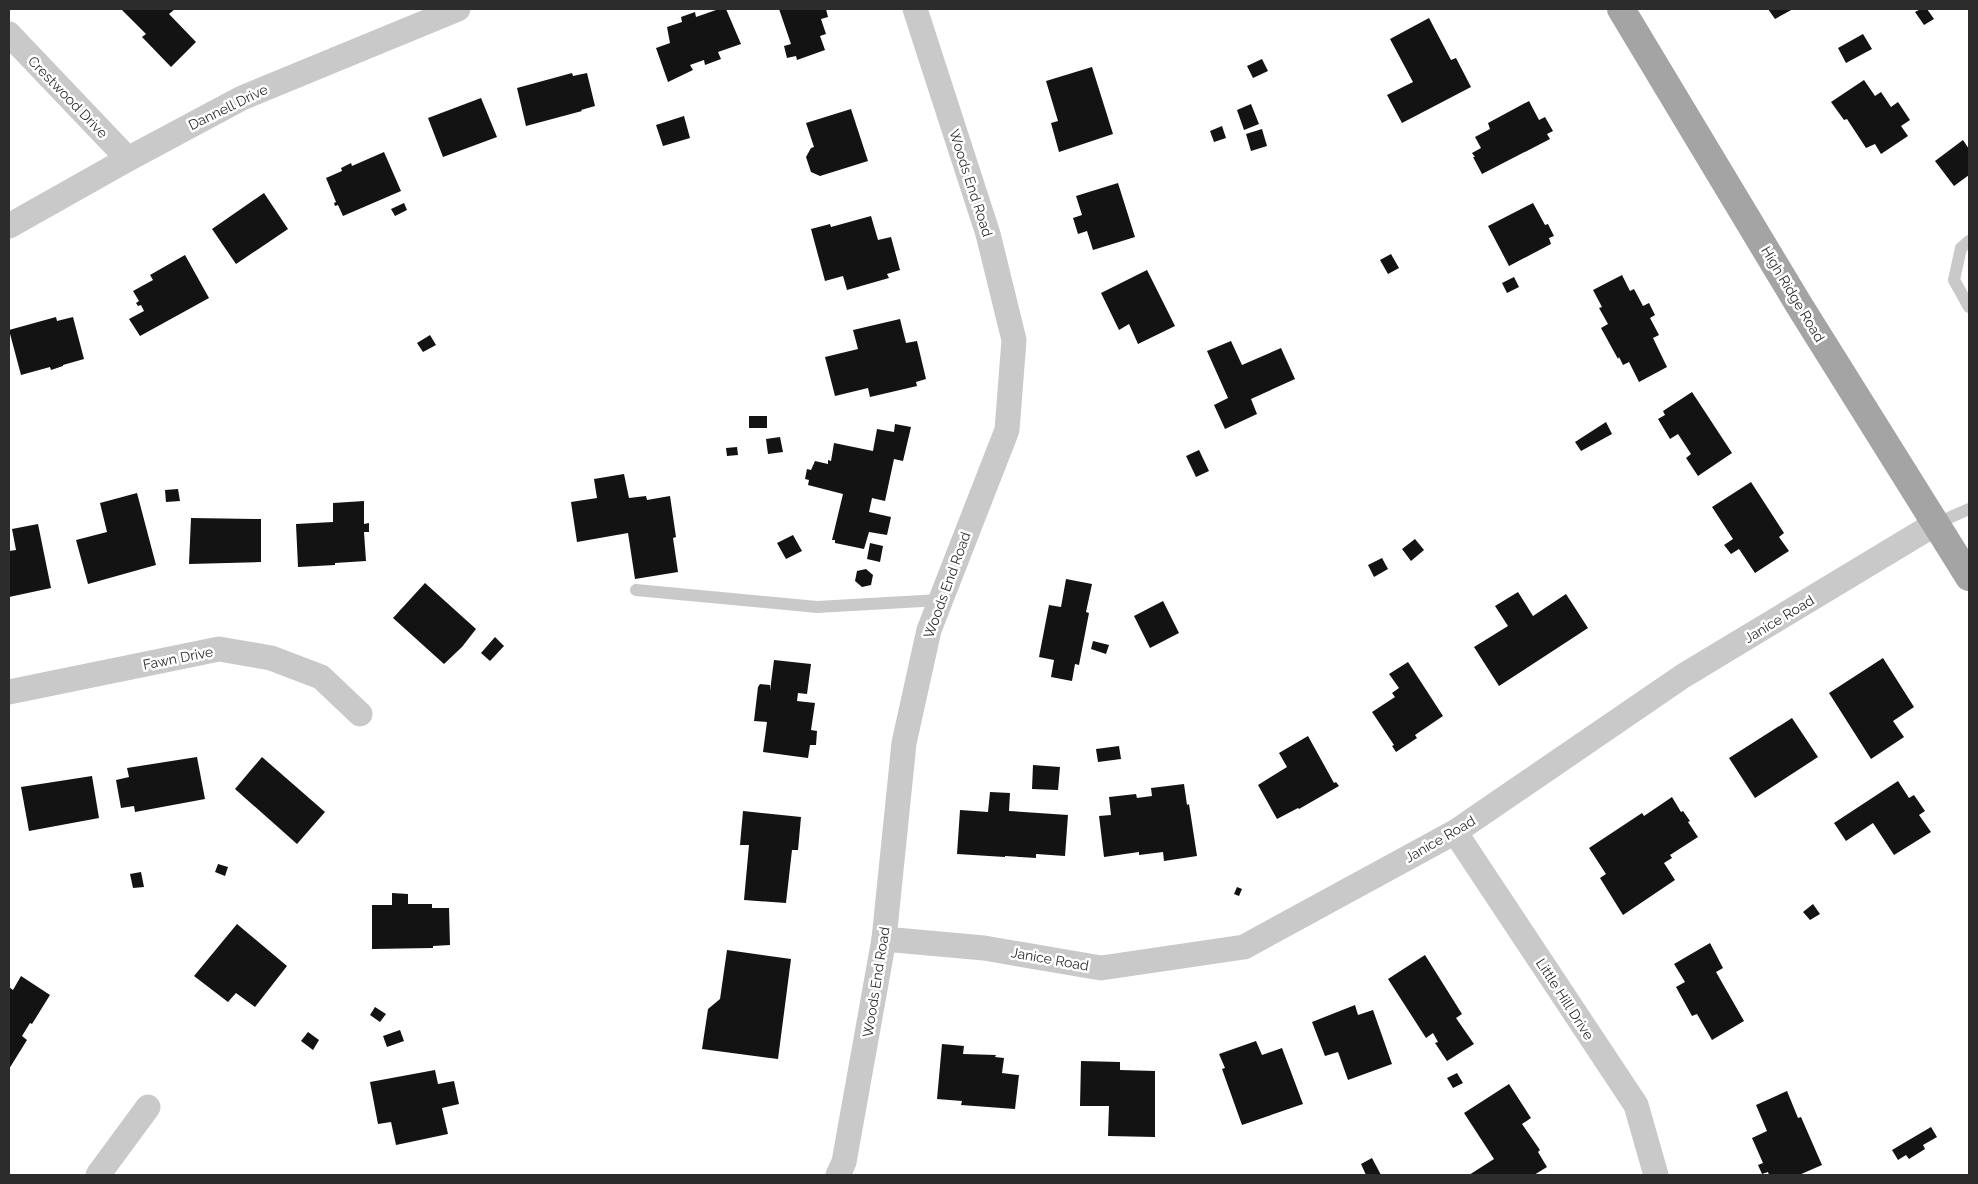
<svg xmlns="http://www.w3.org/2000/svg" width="1978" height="1184" font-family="Raleway,sans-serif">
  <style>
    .building { fill: #131313 }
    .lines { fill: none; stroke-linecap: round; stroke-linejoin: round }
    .lane { stroke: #c9c9c9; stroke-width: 12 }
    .street { stroke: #c9c9c9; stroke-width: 25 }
    .primary { stroke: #a4a4a4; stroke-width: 28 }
    .labels { text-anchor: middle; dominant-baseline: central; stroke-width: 5; stroke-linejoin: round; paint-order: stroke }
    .street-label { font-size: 14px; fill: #2c2c2c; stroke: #fff }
  </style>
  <rect width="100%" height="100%" fill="#fff"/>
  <g class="building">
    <polygon points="121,9 175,9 169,14 196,42 171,67 142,37 146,34"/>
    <polygon points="719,9 726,9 741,44 718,52 721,59 705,65 704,60 690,65 693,70 668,82 656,48 670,43 667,27 682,22 681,17 695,12 696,17"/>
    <polygon points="779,9 826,9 828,17 821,19 826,34 820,36 825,50 797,60 796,56 787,58 784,46 791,44"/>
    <polygon points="1768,9 1793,9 1775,19"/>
    <polygon points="1921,9 1927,9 1934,19 1924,25 1915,12"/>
    <polygon points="1429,18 1451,60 1456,58 1471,87 1402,123 1387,95 1413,82 1390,39"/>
    <polygon points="1863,34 1872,49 1846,63 1838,48"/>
    <polygon points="1262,59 1268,71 1253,78 1247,66"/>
    <polygon points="1092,67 1113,134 1059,152 1051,123 1058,121 1046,81"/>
    <polygon points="572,73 573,76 587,73 595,106 581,110 582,111 526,126 517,88"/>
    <polygon points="1864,80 1875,96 1881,92 1891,107 1898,102 1910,120 1901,126 1908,136 1881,154 1875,144 1866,148 1847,119 1844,120 1831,102"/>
    <polygon points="481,98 497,137 443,157 428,118"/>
    <polygon points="1529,101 1539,120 1545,117 1553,131 1547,134 1550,139 1482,174 1473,157 1475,157 1472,153 1481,148 1475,137 1490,129 1488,123"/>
    <polygon points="1251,104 1259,124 1244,130 1237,110"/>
    <polygon points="851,109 868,161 820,176 811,172 806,157 811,148 814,147 806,123"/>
    <polygon points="684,116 690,138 663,146 656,125"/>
    <polygon points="1222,126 1226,138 1214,142 1210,131"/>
    <polygon points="1262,129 1267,146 1251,151 1246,134"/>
    <polygon points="1963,140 1969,149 1969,175 1954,186 1935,161"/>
    <polygon points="384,152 401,191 343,216 338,205 335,206 334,203 336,202 326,178 342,171 341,168 351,163 352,166"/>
    <polygon points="1118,183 1135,237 1093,250 1087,231 1078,234 1073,218 1082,215 1076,196"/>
    <polygon points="264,193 288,229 236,264 212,229"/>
    <polygon points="404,203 407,210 395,216 391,209"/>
    <polygon points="1533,203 1545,225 1548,224 1554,236 1549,238 1551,244 1509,266 1488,226"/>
    <polygon points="871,216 878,240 891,237 900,270 887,274 889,278 847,290 843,276 825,281 811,229 830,224 831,227"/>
    <polygon points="1391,254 1399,268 1388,274 1380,260"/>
    <polygon points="185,255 209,298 140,336 129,319 144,311 141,305 138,306 136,303 139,301 133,291 153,280 150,275"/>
    <polygon points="1147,270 1175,326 1138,344 1129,324 1119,330 1101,293"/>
    <polygon points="1622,275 1630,291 1634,289 1643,306 1649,303 1655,315 1650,318 1659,335 1653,338 1667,367 1639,382 1629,362 1623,365 1619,357 1618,359 1601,328 1608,324 1599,308 1602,307 1593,290"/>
    <polygon points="1514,277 1519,287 1507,293 1502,283"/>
    <polygon points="56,317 57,321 73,317 84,359 63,365 63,366 51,370 50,367 21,375 9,330"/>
    <polygon points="900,319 906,343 917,341 926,379 916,382 917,386 870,397 868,388 835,396 825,357 858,349 853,330"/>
    <polygon points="430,335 436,345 423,352 417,343"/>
    <polygon points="1231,341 1242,365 1281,348 1295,379 1251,399 1257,414 1225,429 1214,405 1228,398 1207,351"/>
    <polygon points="1692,392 1732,453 1698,476 1686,458 1691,454 1678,434 1670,439 1658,419 1665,415 1663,411"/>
    <rect x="749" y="416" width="18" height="12"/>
    <polygon points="1606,422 1612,434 1581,451 1575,442"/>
    <polygon points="895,424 911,427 903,461 894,459 885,501 872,498 869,512 891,517 887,535 869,532 864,549 835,543 835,540 832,540 843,494 808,485 809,480 805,479 807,469 811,470 815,461 828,464 828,460 831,461 834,443 873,451 877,429 894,432"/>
    <polygon points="780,437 783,452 768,454 766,439"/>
    <polygon points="737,447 738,455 727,456 726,448"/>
    <polygon points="1199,450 1209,471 1196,477 1186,456"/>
    <polygon points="624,474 629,498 646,496 647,500 670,496 676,537 673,538 678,572 635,579 628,533 577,542 571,502 597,498 594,479"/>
    <polygon points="1751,482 1784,533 1779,537 1789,551 1755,573 1739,549 1731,554 1724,545 1733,539 1712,507"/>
    <polygon points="178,489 180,501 166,502 165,490"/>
    <polygon points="137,493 156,565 88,584 76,540 107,532 100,503"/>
    <polygon points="364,501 364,524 369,523 369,532 364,532 366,561 335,563 335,565 298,567 296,524 333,522 333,503"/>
    <polygon points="191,518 261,519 261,562 189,564"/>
    <polygon points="38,524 51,588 9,597 9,551 16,550 12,529"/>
    <polygon points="793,535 802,551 786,559 777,543"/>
    <polygon points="1415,539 1424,550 1411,561 1402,549"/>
    <polygon points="870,543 883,546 880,562 867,559"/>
    <polygon points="1382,558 1388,569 1374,577 1368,565"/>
    <polygon points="866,569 873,575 871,585 862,587 855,581 857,571"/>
    <polygon points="1066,579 1092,584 1086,612 1089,613 1079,665 1075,664 1072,681 1051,677 1054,660 1039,657 1049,605 1061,607"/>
    <polygon points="425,583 476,629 462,647 444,664 393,618"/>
    <polygon points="1518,592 1533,616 1566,594 1588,628 1499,686 1474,647 1508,626 1495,606"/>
    <polygon points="1163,601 1179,633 1150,648 1134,616"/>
    <polygon points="495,637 504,646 490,661 481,653"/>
    <polygon points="1093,641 1109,645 1106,654 1091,649"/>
    <polygon points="1883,658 1914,707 1893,721 1904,737 1871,759 1829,693"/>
    <polygon points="774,660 811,664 807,694 798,693 797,701 815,703 811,730 817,731 816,745 810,745 808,758 763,752 767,722 754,721 758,687 760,684 770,685 770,691"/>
    <polygon points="1408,662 1443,716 1415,735 1417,738 1396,752 1392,746 1394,745 1372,712 1395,697 1392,693 1399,688 1389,674"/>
    <polygon points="1792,718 1818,757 1755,798 1729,758"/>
    <polygon points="1308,736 1334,783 1336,782 1339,786 1299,809 1298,808 1277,819 1258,785 1287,767 1279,753"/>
    <polygon points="1119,746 1121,759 1098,762 1096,749"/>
    <polygon points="197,757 205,799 135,812 134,806 121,808 116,780 129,777 127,768"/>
    <polygon points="262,757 325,812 297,844 235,789"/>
    <polygon points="1033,765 1060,767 1058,790 1032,789"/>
    <polygon points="92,776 99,818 29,831 21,787"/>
    <polygon points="1898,781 1909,798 1914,795 1925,811 1919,815 1931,832 1894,855 1873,823 1846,841 1834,823"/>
    <polygon points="1184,784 1187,805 1189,804 1197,856 1164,861 1163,852 1139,855 1139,852 1104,857 1099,816 1111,815 1109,797 1136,794 1137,798 1152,796 1151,788"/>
    <polygon points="990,792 1010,793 1009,811 1068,815 1065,856 1036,854 1036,858 1005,856 1005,857 957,854 960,810 988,812"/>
    <polygon points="1672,797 1681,812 1683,811 1690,821 1688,822 1698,837 1670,855 1672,858 1664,863 1675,880 1623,915 1600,878 1606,874 1589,848 1642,813 1644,816"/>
    <polygon points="743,811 801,817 798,850 792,850 786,903 744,900 749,845 740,845"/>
    <polygon points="218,864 228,867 225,876 215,872"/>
    <polygon points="141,872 144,887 133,888 130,874"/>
    <polygon points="1237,887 1242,889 1239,896 1234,894"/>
    <polygon points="392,893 408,894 408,904 432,904 432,908 449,908 450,945 433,946 433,948 372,949 372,905 392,905"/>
    <polygon points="1813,904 1820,914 1810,920 1803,912"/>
    <polygon points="237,924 287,966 255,1007 236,993 228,1002 194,976"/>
    <polygon points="1710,943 1723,968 1716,972 1744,1021 1712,1040 1697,1014 1692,1016 1676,987 1685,982 1674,964"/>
    <polygon points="727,950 791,959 778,1059 702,1049 708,1009 720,999"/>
    <polygon points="1425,955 1462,1014 1456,1018 1474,1044 1447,1061 1435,1043 1438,1042 1433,1033 1426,1038 1388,979"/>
    <polygon points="21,976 50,995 32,1024 30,1023 22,1036 27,1040 9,1069 9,987 13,990"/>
    <polygon points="1355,1005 1358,1015 1373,1010 1392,1064 1348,1080 1338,1052 1325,1056 1312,1022"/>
    <polygon points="375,1007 386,1014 380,1022 370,1015"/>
    <polygon points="400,1030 404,1041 387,1047 383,1036"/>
    <polygon points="308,1032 319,1040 313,1050 301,1041"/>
    <polygon points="1256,1041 1262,1055 1282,1048 1303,1104 1242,1125 1222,1069 1225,1068 1219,1054"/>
    <polygon points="942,1044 964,1046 963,1054 996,1055 995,1057 1004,1058 1002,1073 1019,1075 1015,1109 961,1105 962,1101 937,1099"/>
    <polygon points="1081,1061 1120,1062 1120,1070 1155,1071 1155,1137 1108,1136 1109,1106 1080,1106"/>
    <polygon points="435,1070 438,1084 454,1081 459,1104 442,1108 448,1134 396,1145 391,1122 378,1124 370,1082"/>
    <polygon points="1457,1073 1463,1083 1453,1088 1447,1078"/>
    <polygon points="1509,1084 1531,1118 1522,1124 1540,1150 1538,1152 1547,1167 1534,1175 1469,1175 1494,1159 1464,1113"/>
    <polygon points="1787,1091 1798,1118 1801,1117 1822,1165 1799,1175 1769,1175 1768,1172 1762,1174 1758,1165 1763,1163 1752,1138 1767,1131 1756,1105"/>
    <polygon points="1931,1127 1937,1137 1923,1145 1925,1149 1909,1159 1906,1155 1898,1160 1892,1150"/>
    <polygon points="1372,1158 1381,1175 1366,1175 1361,1164"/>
  </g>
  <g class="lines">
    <g class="lane">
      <polyline points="1969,241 1961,248 1954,280 1969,307"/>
      <polyline points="1935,524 1969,509"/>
      <polyline points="636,590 817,607 940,600"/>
    </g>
    <g class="street">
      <polyline points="9,34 128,159"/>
      <polyline points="9,226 128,159 242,98 458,9"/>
      <polyline points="9,692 219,649 271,658 321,677 360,714"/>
      <polyline points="1455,832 1636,1105 1656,1175"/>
      <polyline points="884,939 984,948 1101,968 1244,947 1455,832 1683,676 1935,524"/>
      <polyline points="98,1175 148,1107"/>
      <polyline points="838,1175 844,1162 884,939 904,743 929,630 1007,430 1014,340 988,234 915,9"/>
    </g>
    <polyline class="primary" points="1621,9 1799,305 1969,577"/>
  </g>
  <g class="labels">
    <g class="street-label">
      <text transform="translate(68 97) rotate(46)">Crestwood Drive</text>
      <text transform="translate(228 107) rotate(-26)">Dannell Drive</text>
      <text transform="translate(971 183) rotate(72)">Woods End Road</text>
      <text transform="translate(1793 294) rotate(59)">High Ridge Road</text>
      <text transform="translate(947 585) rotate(-70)">Woods End Road</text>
      <text transform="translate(1779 619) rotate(-31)">Janice Road</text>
      <text transform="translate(178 658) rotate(-11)">Fawn Drive</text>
      <text transform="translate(1440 839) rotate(-30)">Janice Road</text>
      <text transform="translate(1050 959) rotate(10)">Janice Road</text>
      <text transform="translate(876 982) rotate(-81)">Woods End Road</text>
      <text transform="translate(1565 999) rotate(57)">Little Hill Drive</text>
    </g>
  </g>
  <rect width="1978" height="1184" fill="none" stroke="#2c2c2c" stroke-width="20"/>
</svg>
